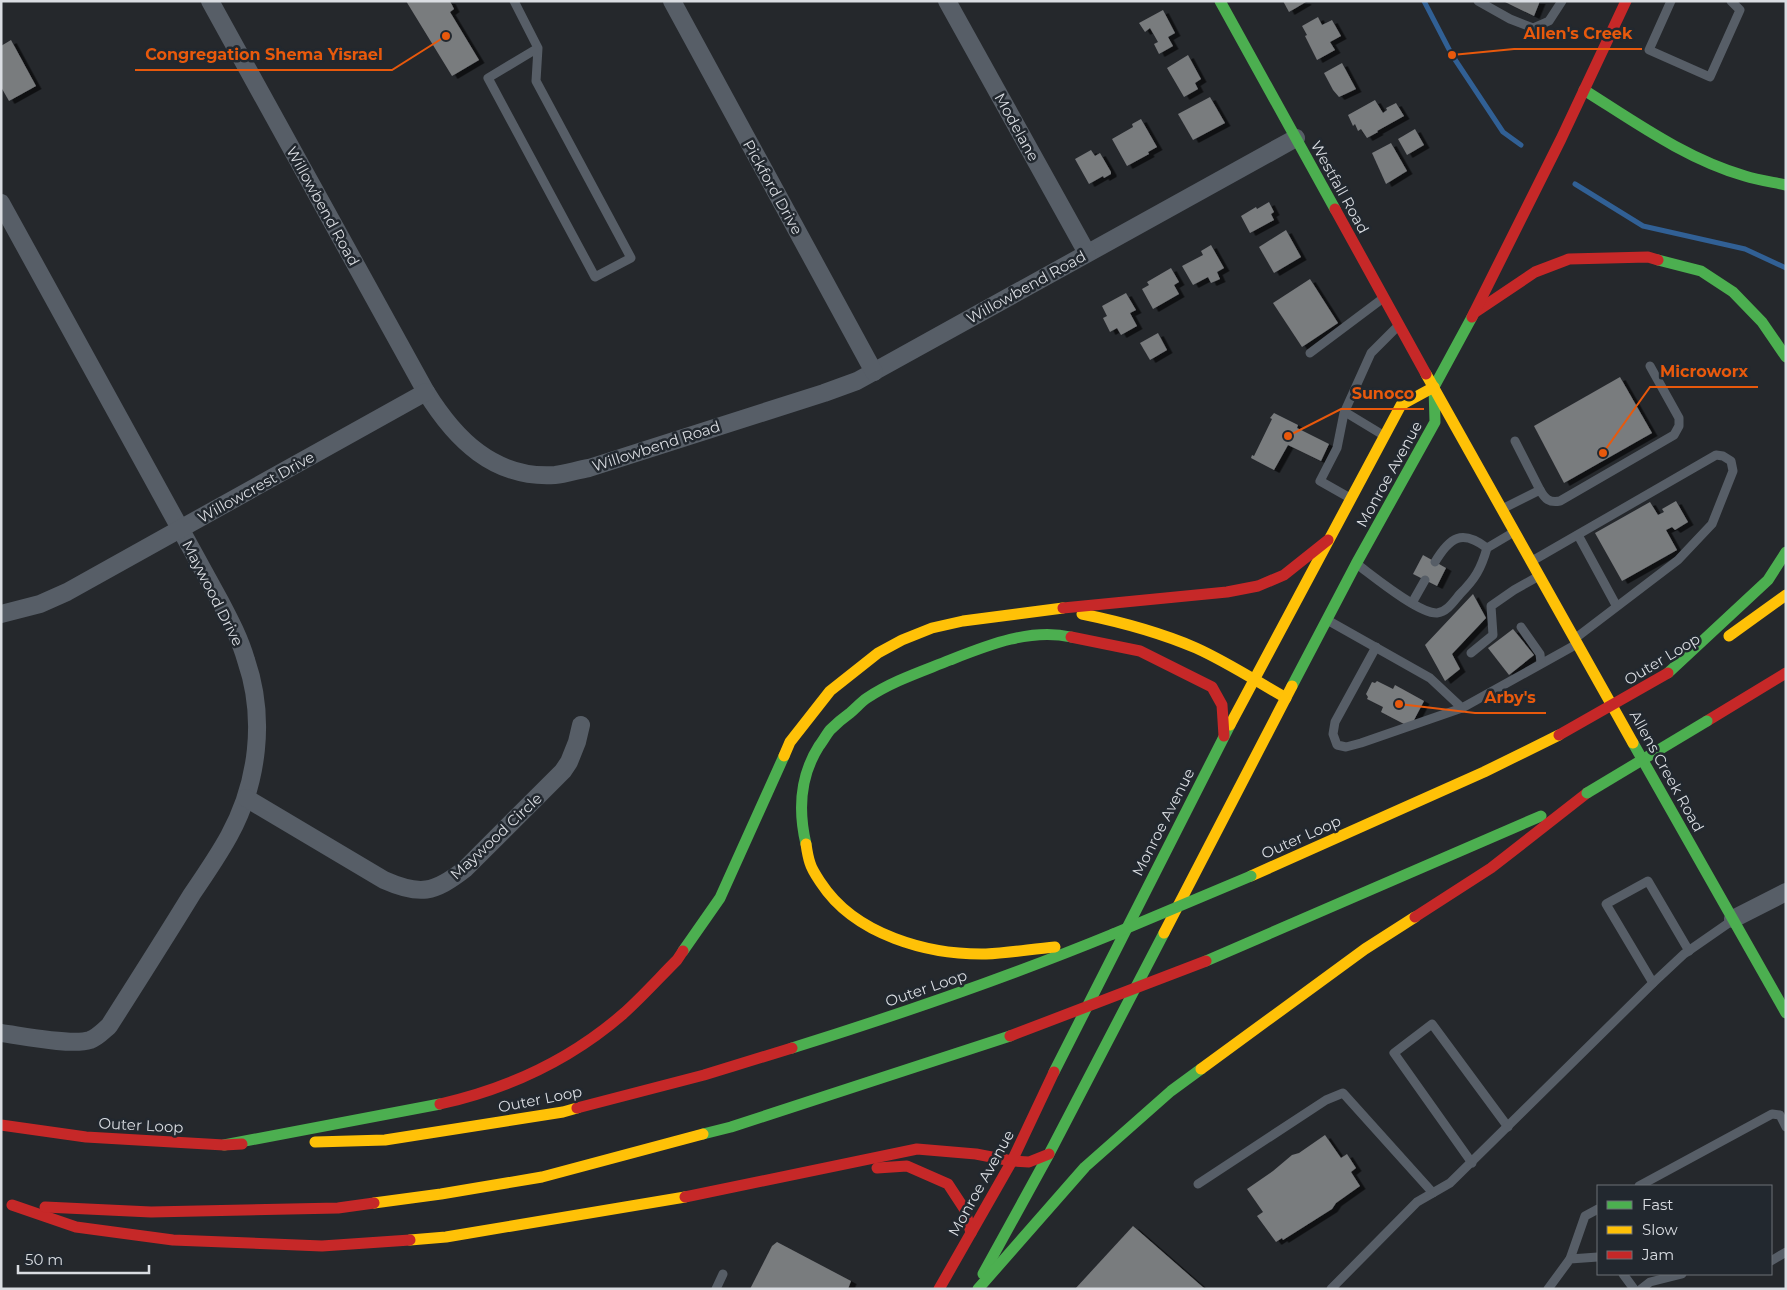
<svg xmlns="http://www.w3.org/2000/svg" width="1787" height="1290" font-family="Montserrat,sans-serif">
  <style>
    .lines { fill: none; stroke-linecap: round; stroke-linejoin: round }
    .stream { stroke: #316095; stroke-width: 5 }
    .building { fill: #797b7e; filter: url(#shadow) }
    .lane { stroke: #575e67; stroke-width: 9 }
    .street { stroke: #575e67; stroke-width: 18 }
    .fast { stroke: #4caf50; stroke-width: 11 }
    .slow { stroke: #ffc107; stroke-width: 11 }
    .jam { stroke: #c62828; stroke-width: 11 }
    .fast-bridge { stroke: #4caf50; stroke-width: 11 }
    .jam-bridge { stroke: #c62828; stroke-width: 11 }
    .labels { text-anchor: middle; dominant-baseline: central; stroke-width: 5; stroke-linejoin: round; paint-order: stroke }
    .street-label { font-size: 15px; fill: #dadde2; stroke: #22282f }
    .leader { fill: none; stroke: #e8590c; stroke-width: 2 }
    .callout-dot { fill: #e8590c; stroke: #22282f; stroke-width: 2 }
    .callout-label { font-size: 16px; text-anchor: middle; font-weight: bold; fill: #e8590c; stroke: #22282f; stroke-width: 5; stroke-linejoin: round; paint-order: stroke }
  </style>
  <defs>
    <filter id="shadow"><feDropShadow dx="5.5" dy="3" stdDeviation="0" flood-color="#0009"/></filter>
  </defs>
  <rect width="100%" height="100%" fill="#25282c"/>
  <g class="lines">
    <g class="stream">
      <polyline points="1424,1 1452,55 1503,132 1521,145"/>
      <polyline points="1575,184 1643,226 1745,249 1786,268"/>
    </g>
  </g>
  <g class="building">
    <polygon points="406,1 450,1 454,9 450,12 479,60 452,76"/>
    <polygon points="1283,1 1305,1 1306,2 1289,12"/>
    <polygon points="1503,1 1540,1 1534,16"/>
    <polygon points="1163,10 1175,33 1168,37 1173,46 1159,54 1154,44 1158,42 1150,28 1145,32 1139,23"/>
    <polygon points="1318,17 1322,25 1332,20 1341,36 1330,42 1335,50 1317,60 1305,36 1307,35 1302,26"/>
    <polygon points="11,40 36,86 9,101 1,87 1,46"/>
    <polygon points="1188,55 1201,79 1195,83 1198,89 1184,97 1167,68"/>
    <polygon points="1342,63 1356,89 1339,97 1333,90 1324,73"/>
    <polygon points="1210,97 1225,123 1193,140 1178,114"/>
    <polygon points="1375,100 1383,113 1387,110 1386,108 1396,103 1404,116 1377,131 1378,132 1367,138 1361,129 1358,131 1355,124 1353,126 1348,115"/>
    <polygon points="1141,119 1157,147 1148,152 1149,154 1127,166 1112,139 1133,127 1132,124"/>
    <polygon points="1415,129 1424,145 1407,155 1398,139"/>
    <polygon points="1391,143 1407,171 1386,184 1372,153"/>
    <polygon points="1091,150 1095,156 1100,153 1111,172 1111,174 1104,178 1103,176 1089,184 1075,159"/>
    <polygon points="1269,202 1274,212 1271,214 1274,220 1250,233 1241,216 1256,207 1257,209"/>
    <polygon points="1286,230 1301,257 1274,273 1259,247"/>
    <polygon points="1211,245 1224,268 1217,272 1220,279 1211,283 1208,277 1193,285 1182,266 1203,255 1201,251"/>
    <polygon points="1171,268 1179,282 1174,285 1179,294 1153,309 1142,289 1149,285 1147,282"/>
    <polygon points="1310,279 1338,323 1302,347 1273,303"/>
    <polygon points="1126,293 1136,310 1130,313 1137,326 1121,335 1117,328 1110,332 1103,318 1107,316 1102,306"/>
    <polygon points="1158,333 1167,350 1150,360 1140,343"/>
    <polygon points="1620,377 1652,433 1564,483 1534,426"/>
    <polygon points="1274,413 1298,425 1297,428 1329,444 1321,461 1288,445 1274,470 1251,458 1252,455 1254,456 1272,419 1270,418"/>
    <polygon points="1676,501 1688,522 1675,530 1672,527 1666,530 1677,550 1622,581 1595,533 1650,502 1658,515 1664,512 1662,509"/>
    <polygon points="1423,555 1446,568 1437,586 1413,574"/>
    <polygon points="1473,594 1486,618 1452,654 1460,669 1445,681 1425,645"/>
    <polygon points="1513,629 1534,655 1509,675 1488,648"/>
    <polygon points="1377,681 1393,689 1395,685 1424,701 1413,722 1406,725 1381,712 1383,707 1367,699 1368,697 1366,694 1372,682 1375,683"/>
    <polygon points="1325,1135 1341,1158 1347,1154 1356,1168 1351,1172 1360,1186 1336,1203 1332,1209 1283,1240 1282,1238 1276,1242 1257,1216 1263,1212 1247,1189 1273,1171 1292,1155 1299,1153"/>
    <polygon points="1133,1226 1205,1289 1075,1289"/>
    <polygon points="777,1242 851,1281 848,1289 750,1289 772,1246"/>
  </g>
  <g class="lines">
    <g class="lane">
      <polyline points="514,1 538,48 536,81 631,258 595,277 488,78 538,48"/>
      <polyline points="1478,1 1510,19 1533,28 1549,21 1562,1"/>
      <polyline points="1671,1 1649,50 1710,77 1740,10 1731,1"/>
      <polyline points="1310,353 1382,299"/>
      <polyline points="1345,412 1383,435"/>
      <polyline points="1515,441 1540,490"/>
      <polyline points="1350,498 1320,481 1337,448 1344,413 1371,353 1397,327"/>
      <path d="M 1504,508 L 1540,490 C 1545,499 1549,503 1560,501 L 1674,435 L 1679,426 L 1679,418 L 1650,366"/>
      <polyline points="1578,535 1616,605"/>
      <polyline points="1532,561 1716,455 1723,456 1731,461 1733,471 1712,524 1678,560 1577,637"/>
      <path d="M 1435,562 C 1450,537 1462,529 1487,548"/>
      <path d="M 1358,565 C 1373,576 1419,614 1437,613 C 1447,612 1454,601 1460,594 C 1475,579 1481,569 1487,548 L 1514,532"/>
      <polyline points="1412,603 1425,580"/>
      <polyline points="1329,621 1430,678 1462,708 1577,644"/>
      <polyline points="1521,627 1540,654 1541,663"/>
      <polyline points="1376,647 1335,722 1333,734 1337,745 1346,747 1361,743 1462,708"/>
      <polyline points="1471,653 1493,635 1491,606 1514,590 1539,576"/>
      <polyline points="1653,983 1606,904 1648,881 1689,951"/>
      <polyline points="1472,1163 1394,1053 1432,1024 1508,1127"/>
      <polyline points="1198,1184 1326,1100 1343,1093 1433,1193"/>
      <polyline points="1639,1186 1772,1114 1780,1115 1786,1127"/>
      <polyline points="1570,1259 1585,1216 1598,1209"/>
      <polyline points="1771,1261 1786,1252"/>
      <polyline points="1623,1274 1634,1289"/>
      <polyline points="716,1289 723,1274"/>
      <polyline points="1331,1289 1417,1202 1450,1183 1653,983 1684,954 1733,920"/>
      <polyline points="1548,1289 1570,1259 1598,1257"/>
      <polyline points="1641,1289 1650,1282 1682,1274"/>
    </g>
    <g class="street">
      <path d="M 210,1 L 426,392 C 455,439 494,479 555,475 C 566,474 577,470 589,468 L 824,393 L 857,381 L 1296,138"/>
      <polyline points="672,1 874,372"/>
      <polyline points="947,1 1087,253"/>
      <path d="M 1,203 L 220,601 C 230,620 240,639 246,660 C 266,718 258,783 229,836 C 218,856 205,875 192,894 C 165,938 137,982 109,1026 C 103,1031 98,1037 90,1040 C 72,1046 23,1036 1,1033"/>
      <polyline points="1,614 40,604 67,592 426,392"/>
      <path d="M 246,798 L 384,880 C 420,896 434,893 465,869 L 563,771 L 569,762 L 577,742 L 581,725"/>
      <polyline points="1733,919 1786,892"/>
    </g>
    <g class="fast">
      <polyline points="1220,1 1335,209"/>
      <path d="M 1584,90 C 1635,122 1686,159 1745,176 C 1758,180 1772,182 1786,185"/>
      <polyline points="1658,260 1701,271 1733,292 1762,322 1786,357"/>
      <polyline points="1668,673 1768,580 1786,552"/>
      <polyline points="1292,686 1356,564 1435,422 1434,387 1472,317"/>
      <polyline points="1633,743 1786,1013"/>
      <path d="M 806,844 C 798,810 800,776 819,746 C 823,741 826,735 830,730 C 836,724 843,718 850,713 C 856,708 861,702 867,698 C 892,681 923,671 950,660 C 988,645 1030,628 1071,637"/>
      <polyline points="683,951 720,898 784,756"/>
      <polyline points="1206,961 1541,816"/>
      <path d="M 792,1048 C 901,1014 1008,977 1113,934"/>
      <polyline points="1054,1072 1230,725"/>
      <polyline points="703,1134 731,1127 1010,1036"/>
      <polyline points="224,1145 440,1104"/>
      <polyline points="983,1274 1049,1154 1164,933"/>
      <polyline points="978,1289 1085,1167 1171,1091 1201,1069"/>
    </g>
    <g class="slow">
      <polyline points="1426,374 1633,743"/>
      <path d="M 1082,614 C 1121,622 1159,632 1196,648 C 1227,662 1256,681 1286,698"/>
      <polyline points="1729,636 1786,595"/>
      <polyline points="1230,725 1401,405 1434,387"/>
      <polyline points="784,756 790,742 830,691 878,653 902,640 932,628 963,621 1063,608"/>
      <path d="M 806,844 C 807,851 808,857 810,863 C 812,870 817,877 821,883 C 855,935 928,955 986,954 C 1009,953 1032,949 1055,947"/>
      <polyline points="1251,876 1484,772 1559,735"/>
      <polyline points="1164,933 1292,686"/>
      <polyline points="1201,1069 1365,949 1415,917"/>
      <polyline points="315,1142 385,1140 563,1112 577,1108"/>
      <polyline points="374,1203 441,1194 542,1177 703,1134"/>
      <polyline points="410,1240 446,1237 685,1197"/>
    </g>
    <g class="jam">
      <polyline points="1335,209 1426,374"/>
      <polyline points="1474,313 1535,272 1569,259 1648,257 1658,260"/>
      <polyline points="1472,317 1561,139 1626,1"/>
      <polyline points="1063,608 1227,592 1258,586 1284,575 1328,540"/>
      <polyline points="1071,637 1140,651 1212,687 1222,705 1224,736"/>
      <polyline points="1707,721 1786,673"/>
      <polyline points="1415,917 1491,868 1587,793"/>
      <path d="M 440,1104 C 507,1089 571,1059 623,1014 C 642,997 659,978 677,960 L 683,951"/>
      <polyline points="577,1108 704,1075 792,1048"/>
      <polyline points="1,1125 86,1137 224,1145 242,1144"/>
      <polyline points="877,1168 907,1166 948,1184 965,1210 971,1233"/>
      <polyline points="685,1197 917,1149 976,1154 1012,1161 1029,1162 1049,1154"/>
      <polyline points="12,1205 76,1227 173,1240 322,1246 410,1240"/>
      <polyline points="45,1207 151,1212 338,1208 374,1203"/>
      <polyline points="939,1289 1012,1161 1054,1072"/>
    </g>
    <g class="fast-bridge">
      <polyline points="1587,793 1707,721"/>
      <polyline points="1113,934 1251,876"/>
    </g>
    <g class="jam-bridge">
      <polyline points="1559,735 1668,673"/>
      <polyline points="1010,1036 1206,961"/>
    </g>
  </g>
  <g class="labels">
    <g class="street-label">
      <text transform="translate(1017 127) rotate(61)">Modelane</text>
      <text transform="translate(773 187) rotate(61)">Pickford Drive</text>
      <text transform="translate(1340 187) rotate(61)">Westfall Road</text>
      <text transform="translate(323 206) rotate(61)">Willowbend Road</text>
      <text transform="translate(1026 287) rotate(-29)">Willowbend Road</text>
      <text transform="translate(656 446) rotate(-18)">Willowbend Road</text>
      <text transform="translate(1389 474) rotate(-61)">Monroe Avenue</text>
      <text transform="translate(256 487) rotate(-29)">Willowcrest Drive</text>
      <text transform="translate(213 593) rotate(63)">Maywood Drive</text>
      <text transform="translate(1662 659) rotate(-31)">Outer Loop</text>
      <text transform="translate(1667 771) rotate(61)">Allens Creek Road</text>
      <text transform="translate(1163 822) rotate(-63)">Monroe Avenue</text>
      <text transform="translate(496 836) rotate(-43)">Maywood Circle</text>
      <text transform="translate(1301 837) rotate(-24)">Outer Loop</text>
      <text transform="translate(926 988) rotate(-19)">Outer Loop</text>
      <text transform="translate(540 1099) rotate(-11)">Outer Loop</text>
      <text transform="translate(141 1125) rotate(3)">Outer Loop</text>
      <text transform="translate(981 1183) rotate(-61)">Monroe Avenue</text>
    </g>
  </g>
  <path class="leader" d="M1452 55L1514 49H1642M446 36L392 70H135M1603 453L1650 387H1758M1288 436L1341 409H1424M1399 704L1475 713H1546"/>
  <g class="callout-dot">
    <circle cx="1452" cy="55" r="5"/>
    <circle cx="446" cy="36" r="5"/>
    <circle cx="1603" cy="453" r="5"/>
    <circle cx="1288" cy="436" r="5"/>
    <circle cx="1399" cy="704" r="5"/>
  </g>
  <g class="callout-label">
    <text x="1578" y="39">Allen's Creek</text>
    <text x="264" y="60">Congregation Shema Yisrael</text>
    <text x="1704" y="377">Microworx</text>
    <text x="1383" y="399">Sunoco</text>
    <text x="1510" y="703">Arby's</text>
  </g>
  <rect width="1787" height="1290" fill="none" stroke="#dadde2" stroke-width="5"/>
  <rect x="1597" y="1185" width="175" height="90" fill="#22282f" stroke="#6c7077"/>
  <rect x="1607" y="1201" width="25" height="8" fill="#4caf50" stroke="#6c7077"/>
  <text x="1642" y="1210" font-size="15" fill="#dadde2">Fast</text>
  <rect x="1607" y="1226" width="25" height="8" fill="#ffc107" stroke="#6c7077"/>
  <text x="1642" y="1235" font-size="15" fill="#dadde2">Slow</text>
  <rect x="1607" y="1251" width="25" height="8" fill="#c62828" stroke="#6c7077"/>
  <text x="1642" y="1260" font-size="15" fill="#dadde2">Jam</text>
  <path d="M18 1265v8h131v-8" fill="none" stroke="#dadde2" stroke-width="2.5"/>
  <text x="25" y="1265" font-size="15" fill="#dadde2" stroke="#22282f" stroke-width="4" paint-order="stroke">50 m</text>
</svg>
